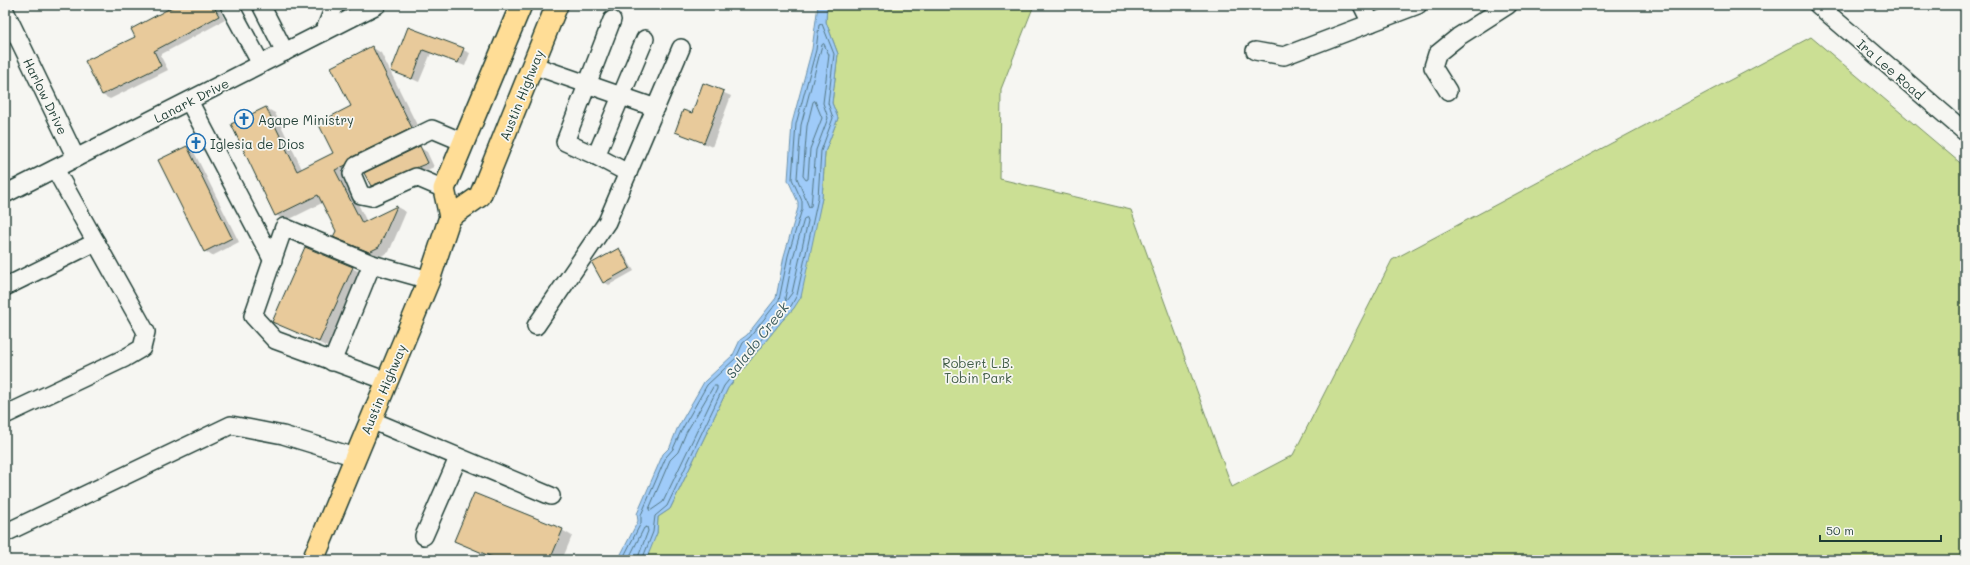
<svg xmlns="http://www.w3.org/2000/svg" width="1970" height="565" font-family="Mali,sans-serif">
  <style>
    .green { fill: #cbdf94; stroke: #758e64 }
    .water { fill: #9fcbf9; stroke: #6c92aa }
    .shadow { fill: #0003 }
    .lines { fill: none; stroke-linecap: round; stroke-linejoin: round }
    .shore { stroke: #527683; stroke-width: 1 }
    .building { fill: #e8ca9b; stroke: #1f3d34 }
    .minor-casing { stroke: #1f3d34; stroke-width: 20 }
    .major-casing { stroke: #1f3d34; stroke-width: 24 }
    .minor { stroke: #f6f6f2; stroke-width: 17 }
    .major { stroke: #ffdd96; stroke-width: 21 }
    .labels { text-anchor: middle; dominant-baseline: central; stroke-width: 3.5; stroke-linejoin: round; paint-order: stroke }
    .street-label { font-size: 13px; fill: #1f3d34; stroke: #f6f6f2 }
    .poi-label { font-size: 13px; fill: #1f3d34; stroke: #f6f6f2; text-anchor: start }
    .park-label { font-size: 13px; fill: #415d47; stroke: #f6f6f2 }
    .water-label { font-size: 14px; font-style: italic; fill: #39595b; stroke: #f6f6f2 }
  </style>
  <rect width="100%" height="100%" fill="#f6f6f2"/>
  <filter id="ink" filterUnits="userSpaceOnUse"><feTurbulence type="fractalNoise" baseFrequency=".025" numOctaves="2"/><feDisplacementMap in="SourceGraphic" scale="8" xChannelSelector="R" yChannelSelector="G"/><feConvolveMatrix kernelMatrix="1 2 1 2 8 2 1 2 1" color-interpolation-filters="sRGB"/></filter>
  <g filter="url(#ink)">
    <polygon class="green" points="827,5 1034,5 1001,89 1000,179 1131,210 1232,487 1293,455 1392,260 1811,37 1965,167 1965,560 643,560 657,533 658,517 670,509 728,388 781,322 794,308 822,198 825,152 838,118 832,103 838,54 826,22"/>
    <polygon class="water" points="818,5 827,5 826,22 838,54 832,103 838,118 825,152 822,198 801,297 794,308 781,322 728,388 670,509 658,517 657,533 646,560 618,560 638,521 637,514 663,454 670,447 677,429 704,382 733,355 740,340 747,335 776,298 784,256 798,208 798,202 788,180 792,123 812,49"/>
    <g class="shadow">
      <polygon points="178,5 217,5 225,20 160,55 168,70 110,99 102,95 136,37"/>
      <polygon points="409,28 470,53 465,66 431,53 419,82 392,70"/>
      <polygon points="372,47 381,53 421,133 344,176 367,222 397,207 406,212 389,252 379,257 334,236 337,231 322,203 286,221 276,215 266,108 275,113 302,169 334,153 352,107"/>
      <polygon points="704,84 731,96 712,147 676,131 692,115"/>
      <polygon points="187,147 194,152 239,242 212,256 205,251"/>
      <polygon points="419,147 427,152 434,167 379,190 372,185"/>
      <polygon points="619,249 623,252 634,271 609,285 604,282"/>
      <polygon points="352,268 362,273 328,347 273,321"/>
      <polygon points="562,530 572,536 562,560 497,560 455,541"/>
    </g>
    <g class="lines">
      <g class="shore">
        <polygon points="824,44 829,55 823,103 828,118 816,150 811,206 809,207 797,178 801,125 822,45"/>
        <polygon points="815,101 822,118 810,149 808,179 806,180 803,176 807,126 813,102"/>
        <polygon points="807,218 808,221 792,293 786,301 785,298 793,258 804,219"/>
        <polygon points="714,386 717,386 717,389 663,502 650,511 649,509 670,460 678,452 686,433"/>
        <polyline points="622,560 641,523 641,515 666,457 673,449 681,431 707,385 736,358 743,343 750,337 779,300 788,256 802,209 802,201 792,179 796,124 816,50 819,25 822,24 834,54 828,103 833,118 821,151 818,198 797,295 791,306 777,320 724,386 667,506 655,516 653,532 642,560"/>
        <polyline points="628,560 644,528 647,527 648,531 637,560"/>
      </g>
    </g>
    <g class="building">
      <polygon points="176,5 213,5 219,16 154,51 161,66 102,95 85,61 135,37 131,29"/>
      <polygon points="408,27 464,48 458,63 423,50 412,79 391,71"/>
      <polygon points="372,46 412,128 352,157 346,165 335,170 362,223 397,206 379,247 369,252 333,237 336,231 318,195 275,216 231,124 266,107 297,171 333,153 318,123 351,106 331,67"/>
      <polygon points="703,83 724,91 704,143 675,132 683,110 692,113"/>
      <polygon points="187,146 232,238 204,252 158,160"/>
      <polygon points="420,146 428,163 371,186 364,173"/>
      <polygon points="305,247 353,267 319,342 272,322"/>
      <polygon points="619,248 630,268 603,283 592,263"/>
      <polygon points="474,493 563,529 550,560 499,560 454,541"/>
    </g>
    <g class="lines">
      <g class="minor-casing">
        <g id="minor">
          <polyline points="229,5 261,64"/>
          <polyline points="261,5 285,52"/>
          <polyline points="1362,5 1371,23"/>
          <polyline points="1818,5 1965,132"/>
          <polyline points="5,11 76,158"/>
          <polyline points="612,20 565,142 596,156 628,173"/>
          <polyline points="324,32 335,5"/>
          <polyline points="1255,51 1284,56 1418,5"/>
          <polyline points="532,65 656,108"/>
          <polyline points="1448,91 1433,67 1437,54 1458,37 1508,5"/>
          <polyline points="189,101 273,261"/>
          <polyline points="596,156 645,39"/>
          <polyline points="444,189 416,177 371,197 361,195 352,174 356,166 432,129 463,142"/>
          <polyline points="5,194 377,5"/>
          <polyline points="5,287 96,242"/>
          <polyline points="536,326 607,222 681,48"/>
          <polyline points="332,362 372,264"/>
          <polyline points="387,381 275,340 253,316 284,227 372,264 429,280"/>
          <polyline points="5,415 125,358 142,348 146,332 55,169"/>
          <polyline points="371,420 551,496"/>
          <polyline points="5,533 231,425 283,435 355,457"/>
          <polyline points="424,536 458,458"/>
        </g>
      </g>
      <g class="major-casing">
        <g id="major">
          <polyline points="450,217 480,196 557,5"/>
          <polyline points="313,560 429,280 450,217 444,189 521,5"/>
        </g>
      </g>
      <use href="#minor" class="minor"/>
      <use href="#major" class="major"/>
    </g>
  </g>
  <defs>
    <g id="church-ring" transform="scale(1)"><circle r="9.5" fill="#f6f6f2" stroke="#1f6fb2" stroke-width="1.5"/><path d="M-1.2-6h2.4v3.5h3.3v2.4h-3.3V6h-2.4V-.1h-3.3v-2.4h3.3Z" fill="#1f6fb2"/></g>
  </defs>
  <g fill-rule="evenodd">
    <use href="#church-ring" x="244" y="119"/>
    <use href="#church-ring" x="196" y="143"/>
  </g>
  <g class="labels">
    <g class="street-label">
      <text transform="translate(1891 69) rotate(41)">Ira Lee Road</text>
      <text transform="translate(521 95) rotate(-68)">Austin Highway</text>
      <text transform="translate(46 96) rotate(64)">Harlow Drive</text>
      <text transform="translate(191 100) rotate(-27)">Lanark Drive</text>
      <text transform="translate(383 389) rotate(-67)">Austin Highway</text>
    </g>
    <g class="poi-label">
      <text x="258" y="119">Agape Ministry</text>
      <text x="210" y="143">Iglesia de Dios</text>
    </g>
    <g class="park-label">
      <text x="978" y="362">Robert L.B.<tspan x="978" dy="15">Tobin Park</tspan></text>
    </g>
    <g class="water-label">
      <text transform="translate(757 340) rotate(-52)">Salado Creek</text>
    </g>
  </g>
  <rect width="1970" height="565" fill="none" stroke="#f6f6f2" stroke-width="20"/>
  <rect x="10" y="10" width="1950" height="545" fill="none" stroke="#1f3d34" stroke-width="1.5" filter="url(#ink)"/>
  <path d="M1820 535v6h121v-6" fill="none" stroke="#1f3d34" stroke-width="2"/>
  <text x="1826" y="535" font-size="12" fill="#1f3d34" stroke="#f6f6f2" stroke-width="3" paint-order="stroke">50 m</text>
</svg>
